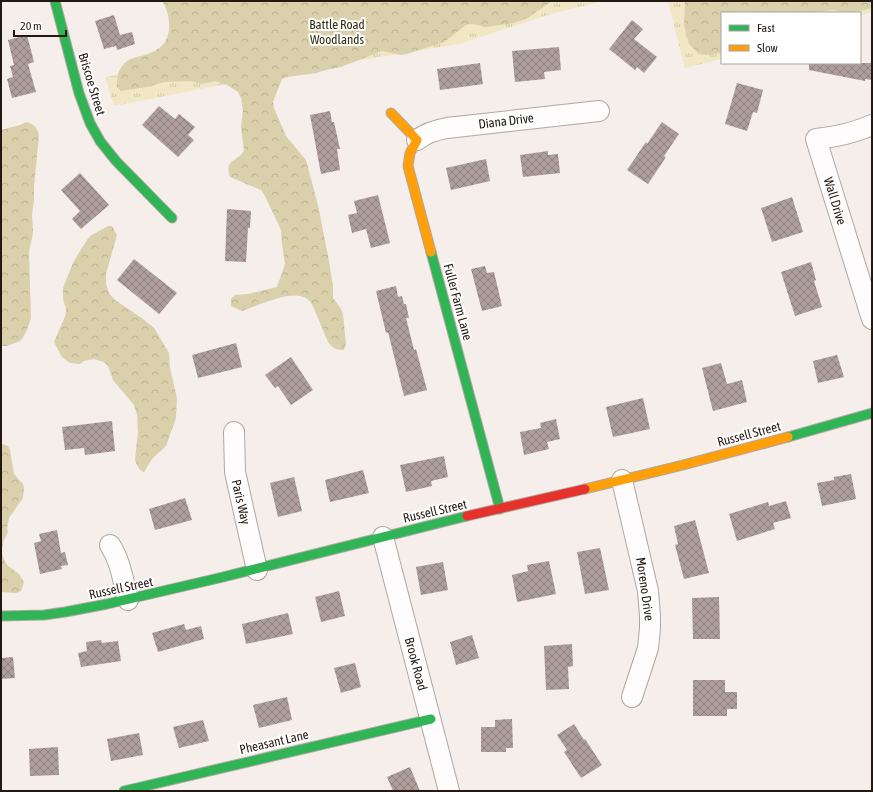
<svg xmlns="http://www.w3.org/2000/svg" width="873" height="792" font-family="'Asap Condensed',sans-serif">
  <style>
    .grass { fill: url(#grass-tufts) }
    .forest { fill: url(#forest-crowns) }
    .building { fill: url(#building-cross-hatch) }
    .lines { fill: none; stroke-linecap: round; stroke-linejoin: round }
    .street-casing { stroke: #b0a7a2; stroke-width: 22 }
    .fast-casing { stroke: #b0a7a2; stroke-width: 11 }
    .slow-casing { stroke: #b0a7a2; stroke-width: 11 }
    .jam-casing { stroke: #b0a7a2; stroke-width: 11 }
    .street { stroke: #fefcfc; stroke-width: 20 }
    .fast { stroke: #30b455; stroke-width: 9 }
    .slow { stroke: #ff9f0a; stroke-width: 9 }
    .jam { stroke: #e5322d; stroke-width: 9 }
    .labels { text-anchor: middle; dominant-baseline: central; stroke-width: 4; stroke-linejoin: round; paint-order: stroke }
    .park-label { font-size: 13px; fill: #322c0f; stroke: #fff }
    .street-label { font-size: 13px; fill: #241812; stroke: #fff }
  </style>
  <defs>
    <pattern id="grass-tufts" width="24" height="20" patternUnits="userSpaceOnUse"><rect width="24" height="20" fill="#f1e7c4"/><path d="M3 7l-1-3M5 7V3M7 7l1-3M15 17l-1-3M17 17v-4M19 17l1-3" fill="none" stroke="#cec5a7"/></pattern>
    <pattern id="forest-crowns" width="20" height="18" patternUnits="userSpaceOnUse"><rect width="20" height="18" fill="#dad0ac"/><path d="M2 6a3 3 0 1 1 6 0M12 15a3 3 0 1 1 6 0" fill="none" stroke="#bbb293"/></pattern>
    <pattern id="building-cross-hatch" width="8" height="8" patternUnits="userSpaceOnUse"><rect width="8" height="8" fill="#ad9e9c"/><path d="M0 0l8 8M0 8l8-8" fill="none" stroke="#8d807e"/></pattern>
  </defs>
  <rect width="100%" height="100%" fill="#f6eeea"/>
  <g class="grass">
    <polygon points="301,1 604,1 554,13 459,44 278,74 114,106 105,77 307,44"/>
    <polygon points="668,1 872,1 872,12 860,16 860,13 722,13 722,59 685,68"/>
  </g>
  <g class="forest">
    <path d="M 162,1 L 552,1 L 526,19 L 513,23 L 486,27 L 472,24 L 466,25 L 444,42 L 407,54 L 401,55 L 382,51 L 341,67 L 330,69 L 316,73 L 287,77 L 282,79 L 273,102 L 274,108 L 286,136 L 306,160 L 318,205 L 329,261 L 333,287 L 333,298 L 341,309 L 343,315 L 346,344 L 344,350 C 337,350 333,349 328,342 L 312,304 C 310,301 307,298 303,297 C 287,291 258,306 242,311 L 231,306 L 231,299 L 235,295 L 248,294 L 277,287 L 285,264 L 282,244 L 281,230 L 265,196 L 261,190 L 230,177 C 224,159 236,163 244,151 L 241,126 L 243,111 L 241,98 L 238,92 L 227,85 L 215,81 L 202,84 L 190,81 L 164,82 L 146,87 L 121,91 L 117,87 C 117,77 117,71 124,64 C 132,55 141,58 150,53 C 156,51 163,46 166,40 C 172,28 169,11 162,1 Z"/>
    <polygon points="685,1 872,1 872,7 870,9 847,13 833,10 819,12 817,13 722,13 722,53 706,55 699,54 689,44 684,25"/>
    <path d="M 26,122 C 34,124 37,127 39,135 L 34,187 L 34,200 L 32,214 L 33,233 L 29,252 L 31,318 L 27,330 L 24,336 L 20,341 L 7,346 L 1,346 L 1,130 L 20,125 Z"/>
    <polygon points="108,226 112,226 117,235 106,274 106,284 109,293 115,300 143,319 154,328 169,353 170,368 177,398 176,418 166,446 152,459 144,472 139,469 135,460 138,431 137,415 134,405 113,380 108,366 104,362 94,359 84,361 80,364 70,363 62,357 54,342 66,314 66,309 63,299 63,288 73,263 81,249 90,236"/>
    <polygon points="3,444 8,446 10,450 14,474 23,484 24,488 23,498 9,518 7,528 8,532 3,542 2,553 5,562 8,566 19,574 24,582 21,591 16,593 1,592 1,445"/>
  </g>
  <g class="building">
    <polygon points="114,15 120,35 132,32 135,44 117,50 116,46 104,49 95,21"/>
    <polygon points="632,20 643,29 634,39 657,57 644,73 637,67 635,70 609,49"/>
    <polygon points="27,35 34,62 28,64 36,92 12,98 7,79 13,77 10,66 14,65 8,40"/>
    <polygon points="559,47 561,70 544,72 545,79 515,82 512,51"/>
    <polygon points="480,63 483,84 440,90 437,69"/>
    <polygon points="809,63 872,63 872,80 865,79 865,81 809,70"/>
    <polygon points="737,83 763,90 757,113 753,112 747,131 725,124"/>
    <polygon points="159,106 175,119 179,114 195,127 188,135 194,140 178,157 142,125"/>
    <polygon points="330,111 332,122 334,122 340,149 337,149 340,170 321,174 310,115"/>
    <polygon points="662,122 679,134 664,156 666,157 648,184 627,170 646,142 647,144"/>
    <polygon points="548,151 548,155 558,154 560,173 523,177 520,155"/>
    <polygon points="486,159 490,181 451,190 446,168"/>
    <polygon points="80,173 109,205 81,229 72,219 80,211 61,190"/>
    <polygon points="378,195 390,243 371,248 366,229 352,233 348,215 357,213 354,201"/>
    <polygon points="792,197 803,232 772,242 761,208"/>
    <polygon points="227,209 251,211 250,228 248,228 246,262 225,261"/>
    <polygon points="134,259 177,293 159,314 117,280"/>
    <polygon points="811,262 816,280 814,281 822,307 795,316 781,272"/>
    <polygon points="485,266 487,273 494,272 502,306 482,311 471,269"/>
    <polygon points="396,286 398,297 402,296 404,304 406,304 409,318 406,318 414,350 416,349 427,390 404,396 388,332 386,333 376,291"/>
    <polygon points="236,343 242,367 198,378 192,355"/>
    <polygon points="837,355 844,377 818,383 813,361"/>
    <polygon points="291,357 313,390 291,405 278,386 275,388 265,375"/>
    <polygon points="721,363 727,384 742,380 747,402 713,411 702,368"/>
    <polygon points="643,398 650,429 613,437 606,407"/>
    <polygon points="556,419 560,439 547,442 549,449 524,455 520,432 541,428 540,423"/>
    <polygon points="112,421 115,451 85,455 84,448 65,450 62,427"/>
    <polygon points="444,456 448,477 431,481 432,486 406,492 400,465"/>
    <polygon points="363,470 369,493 330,502 325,480"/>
    <polygon points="851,474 856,499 822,506 817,483 834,480 834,477"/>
    <polygon points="294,477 302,511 278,517 270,483"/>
    <polygon points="185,498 192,520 155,530 149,509"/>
    <polygon points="786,501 791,518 773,523 775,529 737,541 729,514 768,502 769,506"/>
    <polygon points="695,520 709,573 684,579 675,545 678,544 674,526"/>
    <polygon points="57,530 61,553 65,552 68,565 61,566 62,569 40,574 34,543 41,541 39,534"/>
    <polygon points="600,548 609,590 585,594 577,552"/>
    <polygon points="549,561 556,594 517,602 512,575 528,571 527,565"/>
    <polygon points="443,562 448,590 421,595 416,567"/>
    <polygon points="339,591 345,616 321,622 315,597"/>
    <polygon points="719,597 720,639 693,639 692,598"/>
    <polygon points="288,613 293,634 246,644 242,624"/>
    <polygon points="184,624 186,630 201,626 204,639 158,652 152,633"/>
    <polygon points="472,635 479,658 456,665 450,642"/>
    <polygon points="101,640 102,643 118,641 121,661 81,667 78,653 87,651 86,642"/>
    <polygon points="572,644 573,666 568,667 569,689 546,690 544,646"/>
    <polygon points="13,657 15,678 1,679 1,658"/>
    <polygon points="355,663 361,687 341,693 334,668"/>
    <polygon points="693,680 725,680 725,692 737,692 737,709 727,709 727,716 693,716"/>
    <polygon points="287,697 292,720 259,728 253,705"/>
    <polygon points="512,719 513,748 506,748 506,752 481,752 481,727 495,727 495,720"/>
    <polygon points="203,720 209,741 179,748 173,727"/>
    <polygon points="574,724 584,740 585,739 602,765 581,778 564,752 567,750 557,735"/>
    <polygon points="139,733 143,755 111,761 107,739"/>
    <polygon points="58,747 59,775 30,776 29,749"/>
    <polygon points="410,767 420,791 393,791 387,777"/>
  </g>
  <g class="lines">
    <g class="street-casing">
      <g id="street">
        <path d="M 872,125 C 854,133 836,137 816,139 L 872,319"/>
        <path d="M 417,140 C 426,133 435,130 447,128 L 599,111"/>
        <polyline points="234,432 235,472 257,570"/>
        <polyline points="622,480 648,591 650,616 650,628 648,648 632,697"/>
        <polyline points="383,537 449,791"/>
        <path d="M 110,545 C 121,562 123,581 128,600"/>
      </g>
    </g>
    <g class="fast-casing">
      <g id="fast">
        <polyline points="55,1 79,93 90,123 100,141 116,161 172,218"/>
        <polyline points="431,252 500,509"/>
        <polyline points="788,437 872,413"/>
        <polyline points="1,616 44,615 65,612 107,604 219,578 467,516"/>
        <polyline points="124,791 431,719"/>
      </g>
    </g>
    <g class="slow-casing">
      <g id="slow">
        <polyline points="391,113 417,140 410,153 408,166 431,252"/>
        <polyline points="585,489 683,465 788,437"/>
      </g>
    </g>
    <g class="jam-casing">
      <polyline id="jam" points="467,516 585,489"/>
    </g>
    <use href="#street" class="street"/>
    <use href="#fast" class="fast"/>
    <use href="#slow" class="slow"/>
    <use href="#jam" class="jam"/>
  </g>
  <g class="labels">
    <g class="park-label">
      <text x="337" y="24">Battle Road<tspan x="337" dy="15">Woodlands</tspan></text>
    </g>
    <g class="street-label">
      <text transform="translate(92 84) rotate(73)">Briscoe Street</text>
      <text transform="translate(506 121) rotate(-7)">Diana Drive</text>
      <text transform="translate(835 201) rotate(73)">Wall Drive</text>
      <text transform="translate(458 302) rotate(75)">Fuller Farm Lane</text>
      <text transform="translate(749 434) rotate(-15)">Russell Street</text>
      <text transform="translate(241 502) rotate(77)">Paris Way</text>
      <text transform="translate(435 511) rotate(-13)">Russell Street</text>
      <text transform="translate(121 588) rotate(-12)">Russell Street</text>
      <text transform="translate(645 589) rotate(82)">Moreno Drive</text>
      <text transform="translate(416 664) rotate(75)">Brook Road</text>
      <text transform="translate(274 742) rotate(-13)">Pheasant Lane</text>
    </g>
  </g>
  <rect width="873" height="792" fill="none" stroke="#241812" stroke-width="4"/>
  <rect x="721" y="12" width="140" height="52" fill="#ffffff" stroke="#a7a3a0"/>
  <rect x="729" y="25" width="20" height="6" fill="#30b455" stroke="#a7a3a0"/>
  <text x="757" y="32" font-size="12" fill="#241812">Fast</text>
  <rect x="729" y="45" width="20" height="6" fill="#ff9f0a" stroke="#a7a3a0"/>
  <text x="757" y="52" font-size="12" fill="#241812">Slow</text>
  <path d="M14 30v6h52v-6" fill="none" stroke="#241812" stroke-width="2"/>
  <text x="20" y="30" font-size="12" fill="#241812" stroke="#ffffff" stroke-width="3" paint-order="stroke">20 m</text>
</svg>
